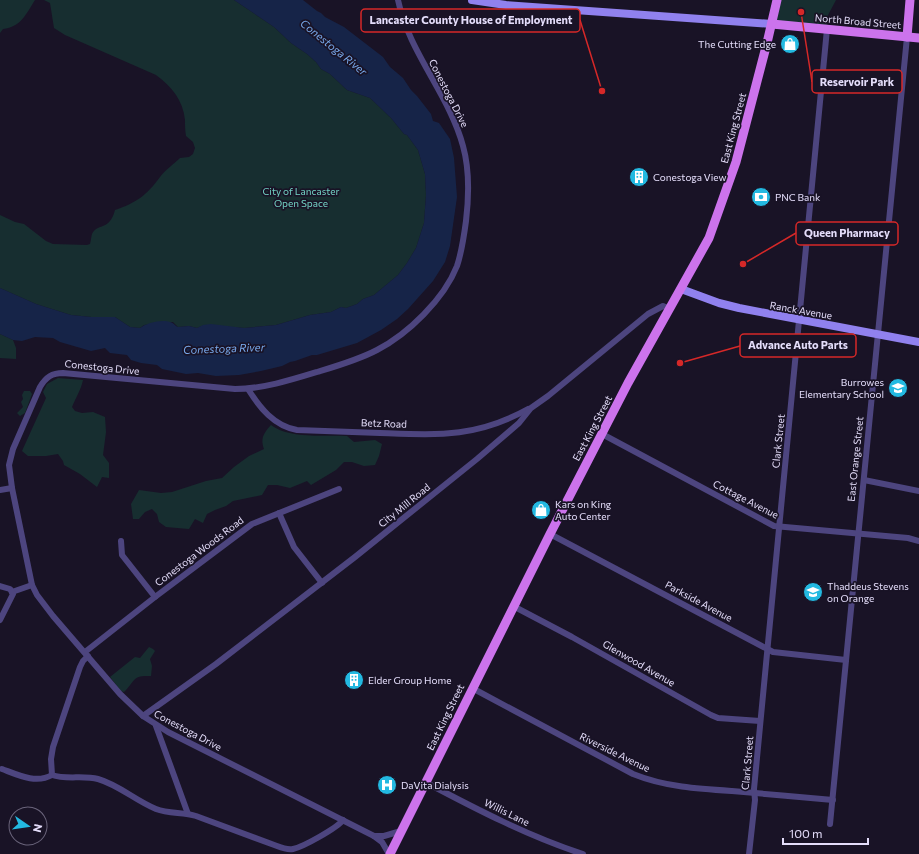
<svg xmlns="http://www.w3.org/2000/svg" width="919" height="854" font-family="Commissioner,sans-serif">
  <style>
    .green { fill: #172e30 }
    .water { fill: #162448 }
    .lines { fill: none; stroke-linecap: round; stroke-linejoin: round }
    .street { stroke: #4d457f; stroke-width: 6 }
    .secondary { stroke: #9081ee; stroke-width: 8 }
    .primary { stroke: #cc73ec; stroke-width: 9 }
    .labels { text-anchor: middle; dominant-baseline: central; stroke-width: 3.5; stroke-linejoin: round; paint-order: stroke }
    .street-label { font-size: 10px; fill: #e4ddfa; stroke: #191326 }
    .poi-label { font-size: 10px; fill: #e4ddfa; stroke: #191326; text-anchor: start }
    .park-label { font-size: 10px; fill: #72d2c4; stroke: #191326 }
    .water-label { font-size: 11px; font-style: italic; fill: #79aaed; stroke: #191326 }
    .leader { fill: none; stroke: #d62828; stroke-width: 1.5 }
    .callout-dot { fill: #d62828; stroke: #191326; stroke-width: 1.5 }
    .callout { fill: #191326; stroke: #d62828; stroke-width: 1.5 }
    .callout-label { font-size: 11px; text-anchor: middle; font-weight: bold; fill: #e4ddfa }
  </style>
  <rect width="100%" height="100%" fill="#191326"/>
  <g class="green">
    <path d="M 0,0 L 35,0 C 26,14 21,27 3,29 L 0,33 Z"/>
    <path d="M 44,0 L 234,0 L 274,27 L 291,43 L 307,54 L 316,62 L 321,69 L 330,74 L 347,90 L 370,98 L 391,118 L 404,134 L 407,135 L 418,150 L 425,174 L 426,195 L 424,223 L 416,248 L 407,263 L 398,275 L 374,295 L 363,299 L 357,304 L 346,308 L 341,307 L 331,312 L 310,315 L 276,325 L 244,328 L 204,325 L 197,328 L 189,326 L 178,327 L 173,322 L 144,325 L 140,328 L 130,327 L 115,317 L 91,317 L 71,315 L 36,304 L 0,288 L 0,215 L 15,222 L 24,224 L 46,241 L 53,244 L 87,245 L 90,244 C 91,241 91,237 92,234 C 97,223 110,231 115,210 C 136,203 147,195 160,177 C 165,170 174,164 180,158 L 189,157 L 193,154 L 195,148 L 193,142 L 186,136 C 185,130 185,125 185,120 C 183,100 172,87 156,75 L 65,35 L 54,28 L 50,3 Z"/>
    <polygon points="777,0 836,0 827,17 827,29 772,24"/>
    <polygon points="0,334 13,340 16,348 16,359 0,358"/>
    <path d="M 58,378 L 83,380 C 81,390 76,397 72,407 L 75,411 L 82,413 L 93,412 L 105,417 L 106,432 L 103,455 L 109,463 L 109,478 L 102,477 L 97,487 L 80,474 L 64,465 L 63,461 L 58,454 L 46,456 L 28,456 L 22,451 L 46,398 L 43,392 L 47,384 Z"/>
    <polygon points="24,391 30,391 32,394 25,413 20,416 17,413 23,407 21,402 23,399 22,395"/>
    <path d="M 271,425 C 289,439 324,435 347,436 L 354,442 L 375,440 L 382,444 L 379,456 L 375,465 L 364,466 L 352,462 L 344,462 L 336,470 L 311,485 L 307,481 L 290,488 L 277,485 L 268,485 L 262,495 L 233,501 L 226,506 L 215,510 L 207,514 L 203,523 L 195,519 L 189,529 L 166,527 L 159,522 L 157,514 L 152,509 L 145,512 L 139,519 L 133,519 L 131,504 L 139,490 L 161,493 L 172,492 L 206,481 L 222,478 L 234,467 L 249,456 L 264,449 C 260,438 264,433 271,425 Z"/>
    <path d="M 149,647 L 153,649 L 155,651 L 150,659 L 152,666 L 151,676 C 132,675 136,680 124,692 L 121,691 L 110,677 L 135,657 L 140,658 Z"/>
  </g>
  <path class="water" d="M 234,0 L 303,0 L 317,11 L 321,13 L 325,17 L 344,27 L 383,57 L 390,67 L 403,78 L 411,90 L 417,96 L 431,114 L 433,121 L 439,123 L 450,139 L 454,158 L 457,197 L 450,246 L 445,262 L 433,281 L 408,309 L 397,319 L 381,330 L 357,343 L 317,355 L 312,355 L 295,361 L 290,362 L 282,366 L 261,371 L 239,375 L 216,376 L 198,373 L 186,374 L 162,369 L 157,365 L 141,363 L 131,360 L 127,355 L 110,353 L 105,348 L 91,351 L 60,342 L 53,338 L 35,337 L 22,341 L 13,340 L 0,334 L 0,288 L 36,304 L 71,315 L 91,317 L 115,317 L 130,327 L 140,328 C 146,323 162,319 170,322 C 174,323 175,326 178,327 L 189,326 L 197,328 L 203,325 L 211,324 L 244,328 L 276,325 L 310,315 L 331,312 L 341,307 L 346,308 L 357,304 L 363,299 L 374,295 L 398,275 L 407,263 L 416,248 L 424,223 L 426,195 L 425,174 L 418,150 L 407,135 L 404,134 L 391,118 L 370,98 L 347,90 L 330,74 L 321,69 L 316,62 L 307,54 L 291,43 L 274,27 Z"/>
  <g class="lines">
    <g class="street">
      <path d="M 248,389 C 260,408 274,426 297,430 C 325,431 352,432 380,433 C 437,435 476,438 528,409"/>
      <polyline points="602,434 774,526 908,538 919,541"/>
      <polyline points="864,480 919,491"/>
      <polyline points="0,490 12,488"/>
      <polyline points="279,513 294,547 322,583"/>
      <polyline points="550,534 773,652 846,660"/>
      <polyline points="121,541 122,555 155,597"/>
      <polyline points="0,586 10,589 12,592"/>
      <polyline points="12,592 32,585"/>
      <polyline points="513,606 572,637 711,715 718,718 760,721"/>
      <polyline points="0,620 13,594 12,592"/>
      <polyline points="85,652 155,597 252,524 339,489"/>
      <path d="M 88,656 L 83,661 L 80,667 L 53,747 L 51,759 L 52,775 C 66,780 83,775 98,779 C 119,785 136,801 156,809 C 169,814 183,812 196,816 L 277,846 C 282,848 288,850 293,849 C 303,847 337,828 343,820"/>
      <path d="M 472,688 L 633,774 C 665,787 699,789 732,791 C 766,794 799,797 833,800"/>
      <polyline points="143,716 216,664 355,557 477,459 519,423 531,408 548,396 648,314 663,306 670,309"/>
      <polyline points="156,726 188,814"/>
      <path d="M 2,769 C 18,775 36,784 52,775"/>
      <path d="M 425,782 C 476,809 528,836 583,854"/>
      <polyline points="830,824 907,37"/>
      <polyline points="374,836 384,836 401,831"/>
      <path d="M 389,854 L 382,842 L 374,836 L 168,732 L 143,716 L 120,694 L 53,616 L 37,595 L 32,585 L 12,488 L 9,465 L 13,449 L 40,387 C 46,377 52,373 63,373 L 235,389 C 262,389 291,380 317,372 C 337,366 358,360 377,350 C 408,334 444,299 457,266 C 462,251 464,236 466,221 C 469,196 470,171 463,146 C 449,94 409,53 398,0"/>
      <polyline points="749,854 755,800 754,789 827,29"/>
    </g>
    <g class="secondary">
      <polyline points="472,0 506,5 772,24"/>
      <polyline points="681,289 719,303 739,308 919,342"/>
    </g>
    <g class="primary">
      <polyline points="772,24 919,38"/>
      <polyline points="907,37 910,0"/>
      <polyline points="390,854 550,534 628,383 709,238 736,162 767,43 777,0"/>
    </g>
  </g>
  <defs>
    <g id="shop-disc" transform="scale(1)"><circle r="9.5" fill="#23b9e1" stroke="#191326"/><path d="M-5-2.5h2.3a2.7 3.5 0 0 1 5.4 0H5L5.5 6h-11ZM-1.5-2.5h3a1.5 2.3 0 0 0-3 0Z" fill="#fff"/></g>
    <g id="building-disc" transform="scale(1)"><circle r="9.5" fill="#23b9e1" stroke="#191326"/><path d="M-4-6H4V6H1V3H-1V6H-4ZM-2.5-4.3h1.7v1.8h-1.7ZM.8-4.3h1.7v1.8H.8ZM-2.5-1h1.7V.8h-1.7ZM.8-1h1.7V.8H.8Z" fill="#fff"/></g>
    <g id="bank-disc" transform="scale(1)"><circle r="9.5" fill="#23b9e1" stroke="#191326"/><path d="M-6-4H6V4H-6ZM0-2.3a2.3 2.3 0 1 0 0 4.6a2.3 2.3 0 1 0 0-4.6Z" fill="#fff"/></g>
    <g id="school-disc" transform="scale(1)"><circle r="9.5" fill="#23b9e1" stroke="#191326"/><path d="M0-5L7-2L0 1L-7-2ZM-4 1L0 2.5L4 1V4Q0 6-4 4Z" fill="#fff"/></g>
    <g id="university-disc" transform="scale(1)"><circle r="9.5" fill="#23b9e1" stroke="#191326"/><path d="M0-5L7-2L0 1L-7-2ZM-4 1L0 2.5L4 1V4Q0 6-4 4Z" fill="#fff"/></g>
    <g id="hospital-disc" transform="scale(1)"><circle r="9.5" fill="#23b9e1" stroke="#191326"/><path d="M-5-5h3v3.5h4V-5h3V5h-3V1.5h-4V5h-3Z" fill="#fff"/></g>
  </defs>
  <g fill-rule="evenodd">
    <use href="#shop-disc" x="790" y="44"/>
    <use href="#building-disc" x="639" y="177"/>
    <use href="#bank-disc" x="761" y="197"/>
    <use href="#school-disc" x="898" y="388"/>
    <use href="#shop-disc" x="541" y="510"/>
    <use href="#university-disc" x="813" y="592"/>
    <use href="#building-disc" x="354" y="680"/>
    <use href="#hospital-disc" x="387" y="785"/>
  </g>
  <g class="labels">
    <g class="street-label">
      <text transform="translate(858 21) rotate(5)">North Broad Street</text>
      <text transform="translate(449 93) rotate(63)">Conestoga Drive</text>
      <text transform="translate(733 128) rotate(-75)">East King Street</text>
      <text transform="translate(801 310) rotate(10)">Ranck Avenue</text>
      <text transform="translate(102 367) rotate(6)">Conestoga Drive</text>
      <text transform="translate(384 423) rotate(2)">Betz Road</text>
      <text transform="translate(592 428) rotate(-62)">East King Street</text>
      <text transform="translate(778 441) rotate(-84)">Clark Street</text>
      <text transform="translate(855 459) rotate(-84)">East Orange Street</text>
      <text transform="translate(746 499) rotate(27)">Cottage Avenue</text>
      <text transform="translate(404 505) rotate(-39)">City Mill Road</text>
      <text transform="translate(199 551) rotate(-37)">Conestoga Woods Road</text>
      <text transform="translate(699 601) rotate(28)">Parkside Avenue</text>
      <text transform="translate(639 663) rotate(30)">Glenwood Avenue</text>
      <text transform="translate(445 717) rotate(-64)">East King Street</text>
      <text transform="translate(188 730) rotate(28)">Conestoga Drive</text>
      <text transform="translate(615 752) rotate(26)">Riverside Avenue</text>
      <text transform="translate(747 763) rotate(-85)">Clark Street</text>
      <text transform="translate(507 812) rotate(26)">Willis Lane</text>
    </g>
    <g class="poi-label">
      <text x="776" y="44" text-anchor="end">The Cutting Edge</text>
      <text x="653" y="177">Conestoga View</text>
      <text x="775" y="197">PNC Bank</text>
      <text x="884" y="382" text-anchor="end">Burrowes<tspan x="884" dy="12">Elementary School</tspan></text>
      <text x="555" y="504">Kars on King<tspan x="555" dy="12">Auto Center</tspan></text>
      <text x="827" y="586">Thaddeus Stevens<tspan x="827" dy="12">on Orange</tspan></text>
      <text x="368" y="680">Elder Group Home</text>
      <text x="401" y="785">DaVita Dialysis</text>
    </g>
    <g class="park-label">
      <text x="301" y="191">City of Lancaster<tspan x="301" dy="12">Open Space</tspan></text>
    </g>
    <g class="water-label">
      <text transform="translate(334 47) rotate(39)">Conestoga River</text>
      <text transform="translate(224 348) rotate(-2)">Conestoga River</text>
    </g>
  </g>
  <path class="leader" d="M602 91L580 20M801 12L812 82M743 264L796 233M680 363L740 346"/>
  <g class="callout-dot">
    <circle cx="602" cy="91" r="4"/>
    <circle cx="801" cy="12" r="4"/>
    <circle cx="743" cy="264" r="4"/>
    <circle cx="680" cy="363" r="4"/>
  </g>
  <g class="callout">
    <rect x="361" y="9" width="219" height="23" rx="4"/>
    <rect x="812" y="70" width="90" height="23" rx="4"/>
    <rect x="796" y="222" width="102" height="23" rx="4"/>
    <rect x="740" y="334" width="116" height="23" rx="4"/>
  </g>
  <g class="callout-label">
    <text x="471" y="24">Lancaster County House of Employment</text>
    <text x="857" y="86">Reservoir Park</text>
    <text x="847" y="237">Queen Pharmacy</text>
    <text x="798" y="349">Advance Auto Parts</text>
  </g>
  <g transform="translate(28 826) rotate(103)"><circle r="19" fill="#191326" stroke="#6a647b"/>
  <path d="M0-3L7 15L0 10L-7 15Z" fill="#23b9e1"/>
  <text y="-6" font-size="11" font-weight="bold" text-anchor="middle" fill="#e4ddfa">N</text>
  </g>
  <path d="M783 838v6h85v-6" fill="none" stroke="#e4ddfa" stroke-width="2"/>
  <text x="789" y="838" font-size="12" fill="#e4ddfa" stroke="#191326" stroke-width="3" paint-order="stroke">100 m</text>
</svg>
